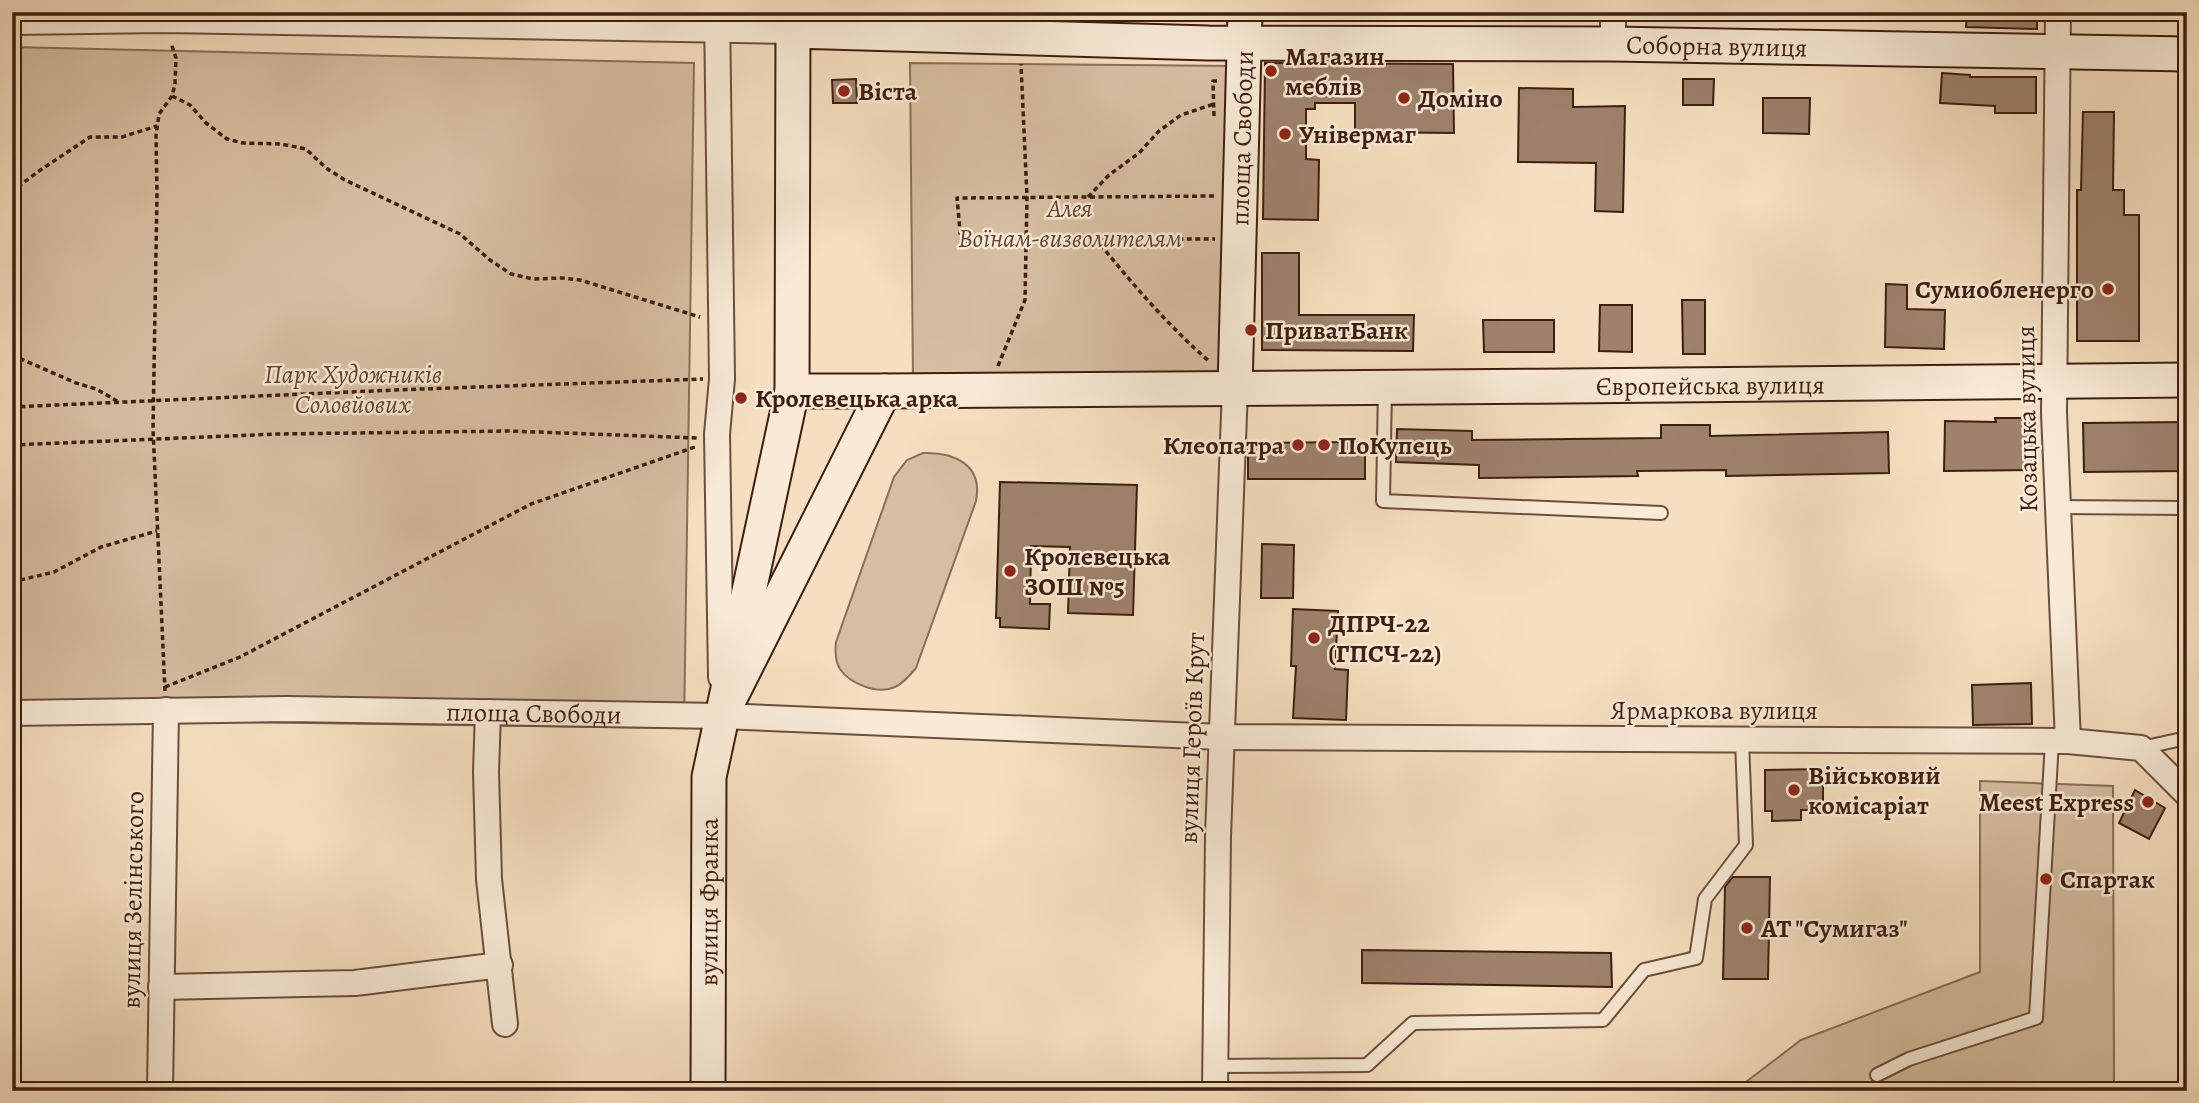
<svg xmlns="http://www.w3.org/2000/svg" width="2199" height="1103" font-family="Alegreya,serif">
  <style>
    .green { fill: #d6bea2; stroke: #8a6e59; stroke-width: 2 }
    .building { fill: #9e826c; stroke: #3f1d10; stroke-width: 2 }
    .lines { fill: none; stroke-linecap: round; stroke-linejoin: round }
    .lane-casing { stroke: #6c4e3c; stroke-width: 16 }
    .street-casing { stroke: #6c4e3c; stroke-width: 28 }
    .secondary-casing { stroke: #3f1d10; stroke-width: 37 }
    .path { stroke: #3f1d10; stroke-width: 3.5; stroke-dasharray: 5 3.5; stroke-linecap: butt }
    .lane { stroke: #f8ead6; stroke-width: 12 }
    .street { stroke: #f8ead6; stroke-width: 24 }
    .secondary { stroke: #f8ead6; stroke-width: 33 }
    .poi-dot { fill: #8f2418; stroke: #f8ead6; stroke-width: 2.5 }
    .labels { text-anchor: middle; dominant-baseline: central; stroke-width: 5; stroke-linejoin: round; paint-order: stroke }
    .street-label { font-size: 26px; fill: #3f1d10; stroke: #f8ead6 }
    .poi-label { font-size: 26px; font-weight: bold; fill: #3f1d10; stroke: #f8ead6; text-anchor: start }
    .park-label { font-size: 26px; font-style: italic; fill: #654534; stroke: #f8ead6 }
  </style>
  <rect width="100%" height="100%" fill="#f5dfc0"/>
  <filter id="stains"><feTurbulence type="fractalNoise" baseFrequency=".00286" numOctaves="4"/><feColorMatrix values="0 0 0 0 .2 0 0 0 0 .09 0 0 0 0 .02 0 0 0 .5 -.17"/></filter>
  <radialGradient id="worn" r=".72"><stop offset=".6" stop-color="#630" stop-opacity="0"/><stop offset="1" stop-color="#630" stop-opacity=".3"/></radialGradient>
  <g class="green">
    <polygon points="12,47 694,63 684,728 12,719"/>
    <polygon points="910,63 1236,66 1229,381 913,381"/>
    <path d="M 923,453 C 955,452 983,465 976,501 L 916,668 C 910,675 904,683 895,687 C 878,695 850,684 840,669 C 835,661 835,651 836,642 L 894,477 L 907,460 Z"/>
    <polygon points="1980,781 2113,786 2114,1081 2117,1091 1734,1091 1801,1040 1980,972"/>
  </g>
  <g class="building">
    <polygon points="1967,12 2037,12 2037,29 1966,27"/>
    <polygon points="1265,63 1453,64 1454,133 1355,132 1355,103 1315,103 1315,109 1306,109 1306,159 1319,160 1318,220 1263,219"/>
    <polygon points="1942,73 1970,75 1970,77 2036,77 2036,113 1995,113 1995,106 1940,103"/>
    <polygon points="856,79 857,103 833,103 832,80"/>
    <polygon points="1683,79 1714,79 1713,105 1683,105"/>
    <polygon points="1519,88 1573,89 1573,107 1625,106 1623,212 1595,211 1596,163 1518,162"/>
    <polygon points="1763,98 1810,98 1809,134 1763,133"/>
    <polygon points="2083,112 2114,112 2113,190 2124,190 2124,215 2139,215 2139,341 2077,341 2077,190 2081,190"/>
    <polygon points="1262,253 1299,253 1299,315 1414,315 1413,351 1262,350"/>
    <polygon points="1886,284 1907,285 1907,309 1945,310 1944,349 1885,347"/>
    <polygon points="1682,300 1705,300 1705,354 1683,354"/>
    <polygon points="1600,305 1632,305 1632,352 1599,351"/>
    <polygon points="1483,320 1554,320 1554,352 1484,352"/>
    <polygon points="1995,418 2032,418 2032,470 1944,471 1945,421 1996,422"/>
    <polygon points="2187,422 2187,471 2084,472 2083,423"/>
    <polygon points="1661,425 1710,425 1710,436 1888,432 1889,473 1726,476 1726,470 1637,471 1638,476 1479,478 1479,465 1396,462 1397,429 1472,431 1472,440 1661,438"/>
    <polygon points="1365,442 1365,479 1248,479 1248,443"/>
    <polygon points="1000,482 1137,485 1133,615 1068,613 1070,547 1031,546 1030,604 1050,604 1049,629 1000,627 1000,618 996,618"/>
    <polygon points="1262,544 1294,545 1293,598 1261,598"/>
    <polygon points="1293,609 1338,611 1335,669 1348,670 1346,720 1293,718 1296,666 1291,666"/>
    <polygon points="2031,683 2032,724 1973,725 1972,685"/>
    <polygon points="1823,769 1823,810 1801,810 1801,820 1772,821 1772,811 1765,811 1765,770"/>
    <polygon points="2135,790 2165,808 2149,839 2119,823"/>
    <polygon points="1733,877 1770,877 1768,979 1723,979 1725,887"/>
    <polygon points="1362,950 1611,953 1612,987 1362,983"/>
  </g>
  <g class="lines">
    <g class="lane-casing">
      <g id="lane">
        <polyline points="1385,388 1383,501 1661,513"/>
        <polyline points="2057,507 2187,508"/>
        <polyline points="2141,748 2187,738"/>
        <polyline points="1215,1066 1367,1065 1413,1023 1603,1020 1644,970 1696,958 1705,899 1746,845 1742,740"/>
        <polyline points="1877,1075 1909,1059 2036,1018 2052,741"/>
      </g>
    </g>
    <g class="street-casing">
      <g id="street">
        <polyline points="717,12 722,379 717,434 721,677"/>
        <polyline points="2058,12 2054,413 2068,741"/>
        <polyline points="12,22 164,20 793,31"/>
        <polyline points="1613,44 1613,12"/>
        <polyline points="488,712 486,772 489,879 505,1024"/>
        <path id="s1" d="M 12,713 L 287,709 L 721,716 L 1222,737 L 2068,741 L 2141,748 L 2187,794"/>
        <polyline points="161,987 355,983 500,965"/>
        <polyline points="160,1091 166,710"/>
        <polyline points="1215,1091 1218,836 1235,388"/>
      </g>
    </g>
    <g class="secondary-casing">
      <g id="secondary">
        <path id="s2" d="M 1235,388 L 1245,12"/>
        <path id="s3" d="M 884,391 L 792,391 L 793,31 L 1208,43 L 1613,44 L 2187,54"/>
        <path id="s4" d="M 721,716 L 884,391 C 1318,386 1753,387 2187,380"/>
        <path id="s5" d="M 708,1091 L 709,777 L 792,391"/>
      </g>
    </g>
    <g class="path">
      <polyline points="172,96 190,105 206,123 227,139 243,143 281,144 306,149 326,168 345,180 460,234 490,260 511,274 533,279 562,278 580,280 700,317"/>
      <polyline points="1214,116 1213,81 1217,81"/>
      <polyline points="12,193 15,189 39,171 90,137 122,137 157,126"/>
      <polyline points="1214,196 957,198 961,242 1026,239 1215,239"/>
      <polyline points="1088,197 1109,175 1139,153 1159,131 1181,115 1214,104"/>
      <path d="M 1095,238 C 1131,282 1167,325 1210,362"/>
      <polyline points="12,355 76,383 96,389 117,401"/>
      <polyline points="998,366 1025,300 1027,197 1021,64"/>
      <polyline points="12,407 395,390 703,379"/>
      <polyline points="12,445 278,434 509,431 698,438"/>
      <polyline points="12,582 54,572 101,547 157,531"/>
      <polyline points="165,687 240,657 531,504 695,447"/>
      <polyline points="165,691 153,429 157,194 156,136 159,114 172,96 175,84 176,58 171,43"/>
    </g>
    <use href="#lane" class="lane"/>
    <use href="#street" class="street"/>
    <use href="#secondary" class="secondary"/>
  </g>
  <g class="poi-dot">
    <circle cx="1271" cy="71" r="7"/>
    <circle cx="844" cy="91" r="7"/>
    <circle cx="1404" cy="98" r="7"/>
    <circle cx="1285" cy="134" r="7"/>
    <circle cx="2108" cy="289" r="7"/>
    <circle cx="1251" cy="330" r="7"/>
    <circle cx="741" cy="398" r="7"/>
    <circle cx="1298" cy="445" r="7"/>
    <circle cx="1324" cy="445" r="7"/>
    <circle cx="1010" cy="571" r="7"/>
    <circle cx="1314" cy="638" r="7"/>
    <circle cx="1794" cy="790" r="7"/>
    <circle cx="2148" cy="802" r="7"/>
    <circle cx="2046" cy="879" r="7"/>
    <circle cx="1747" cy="928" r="7"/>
  </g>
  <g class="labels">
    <g class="street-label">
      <text stroke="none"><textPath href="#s3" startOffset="1376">Соборна вулиця</textPath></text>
      <text stroke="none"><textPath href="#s2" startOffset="250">площа Свободи</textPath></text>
      <text stroke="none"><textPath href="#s4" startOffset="1190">Європейська вулиця</textPath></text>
      <text transform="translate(2027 419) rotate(-91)">Козацька вулиця</text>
      <text x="1714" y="710">Ярмаркова вулиця</text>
      <text stroke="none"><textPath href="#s1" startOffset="522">площа Свободи</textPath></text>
      <text transform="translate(1192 738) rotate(-88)">вулиця Героїв Крут</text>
      <text transform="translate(133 900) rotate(-89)">вулиця Зелінського</text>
      <text stroke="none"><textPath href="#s5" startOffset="189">вулиця Франка</textPath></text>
    </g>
    <g class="poi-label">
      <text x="1285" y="56">Магазин<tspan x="1285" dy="30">меблів</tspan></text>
      <text x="858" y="91">Віста</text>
      <text x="1418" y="98">Доміно</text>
      <text x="1299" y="134">Універмаг</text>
      <text x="2094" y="289" text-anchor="end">Сумиобленерго</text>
      <text x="1265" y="330">ПриватБанк</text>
      <text x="755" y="398">Кролевецька арка</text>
      <text x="1284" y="445" text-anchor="end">Клеопатра</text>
      <text x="1338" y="445">ПоКупець</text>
      <text x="1024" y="556">Кролевецька<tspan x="1024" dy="30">ЗОШ №5</tspan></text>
      <text x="1328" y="623">ДПРЧ-22<tspan x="1328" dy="30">(ГПСЧ-22)</tspan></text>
      <text x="1808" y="775">Військовий<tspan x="1808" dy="30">комісаріат</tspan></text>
      <text x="2134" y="802" text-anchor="end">Meest Express</text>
      <text x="2060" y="879">Спартак</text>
      <text x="1761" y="928">АТ "Сумигаз"</text>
    </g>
    <g class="park-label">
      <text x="1070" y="208">Алея<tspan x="1070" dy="30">Воїнам-визволителям</tspan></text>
      <text x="353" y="374">Парк Художників<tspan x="353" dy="30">Соловйових</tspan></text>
    </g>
  </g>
  <rect width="2199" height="1103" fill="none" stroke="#f5dfc0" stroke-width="42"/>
  <rect x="14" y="14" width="2171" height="1075" fill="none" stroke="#3f1d10" stroke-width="3.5"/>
  <rect x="21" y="21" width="2157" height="1061" fill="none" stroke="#3f1d10" stroke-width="2"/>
  <rect width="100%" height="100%" filter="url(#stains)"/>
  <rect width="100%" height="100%" fill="url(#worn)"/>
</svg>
